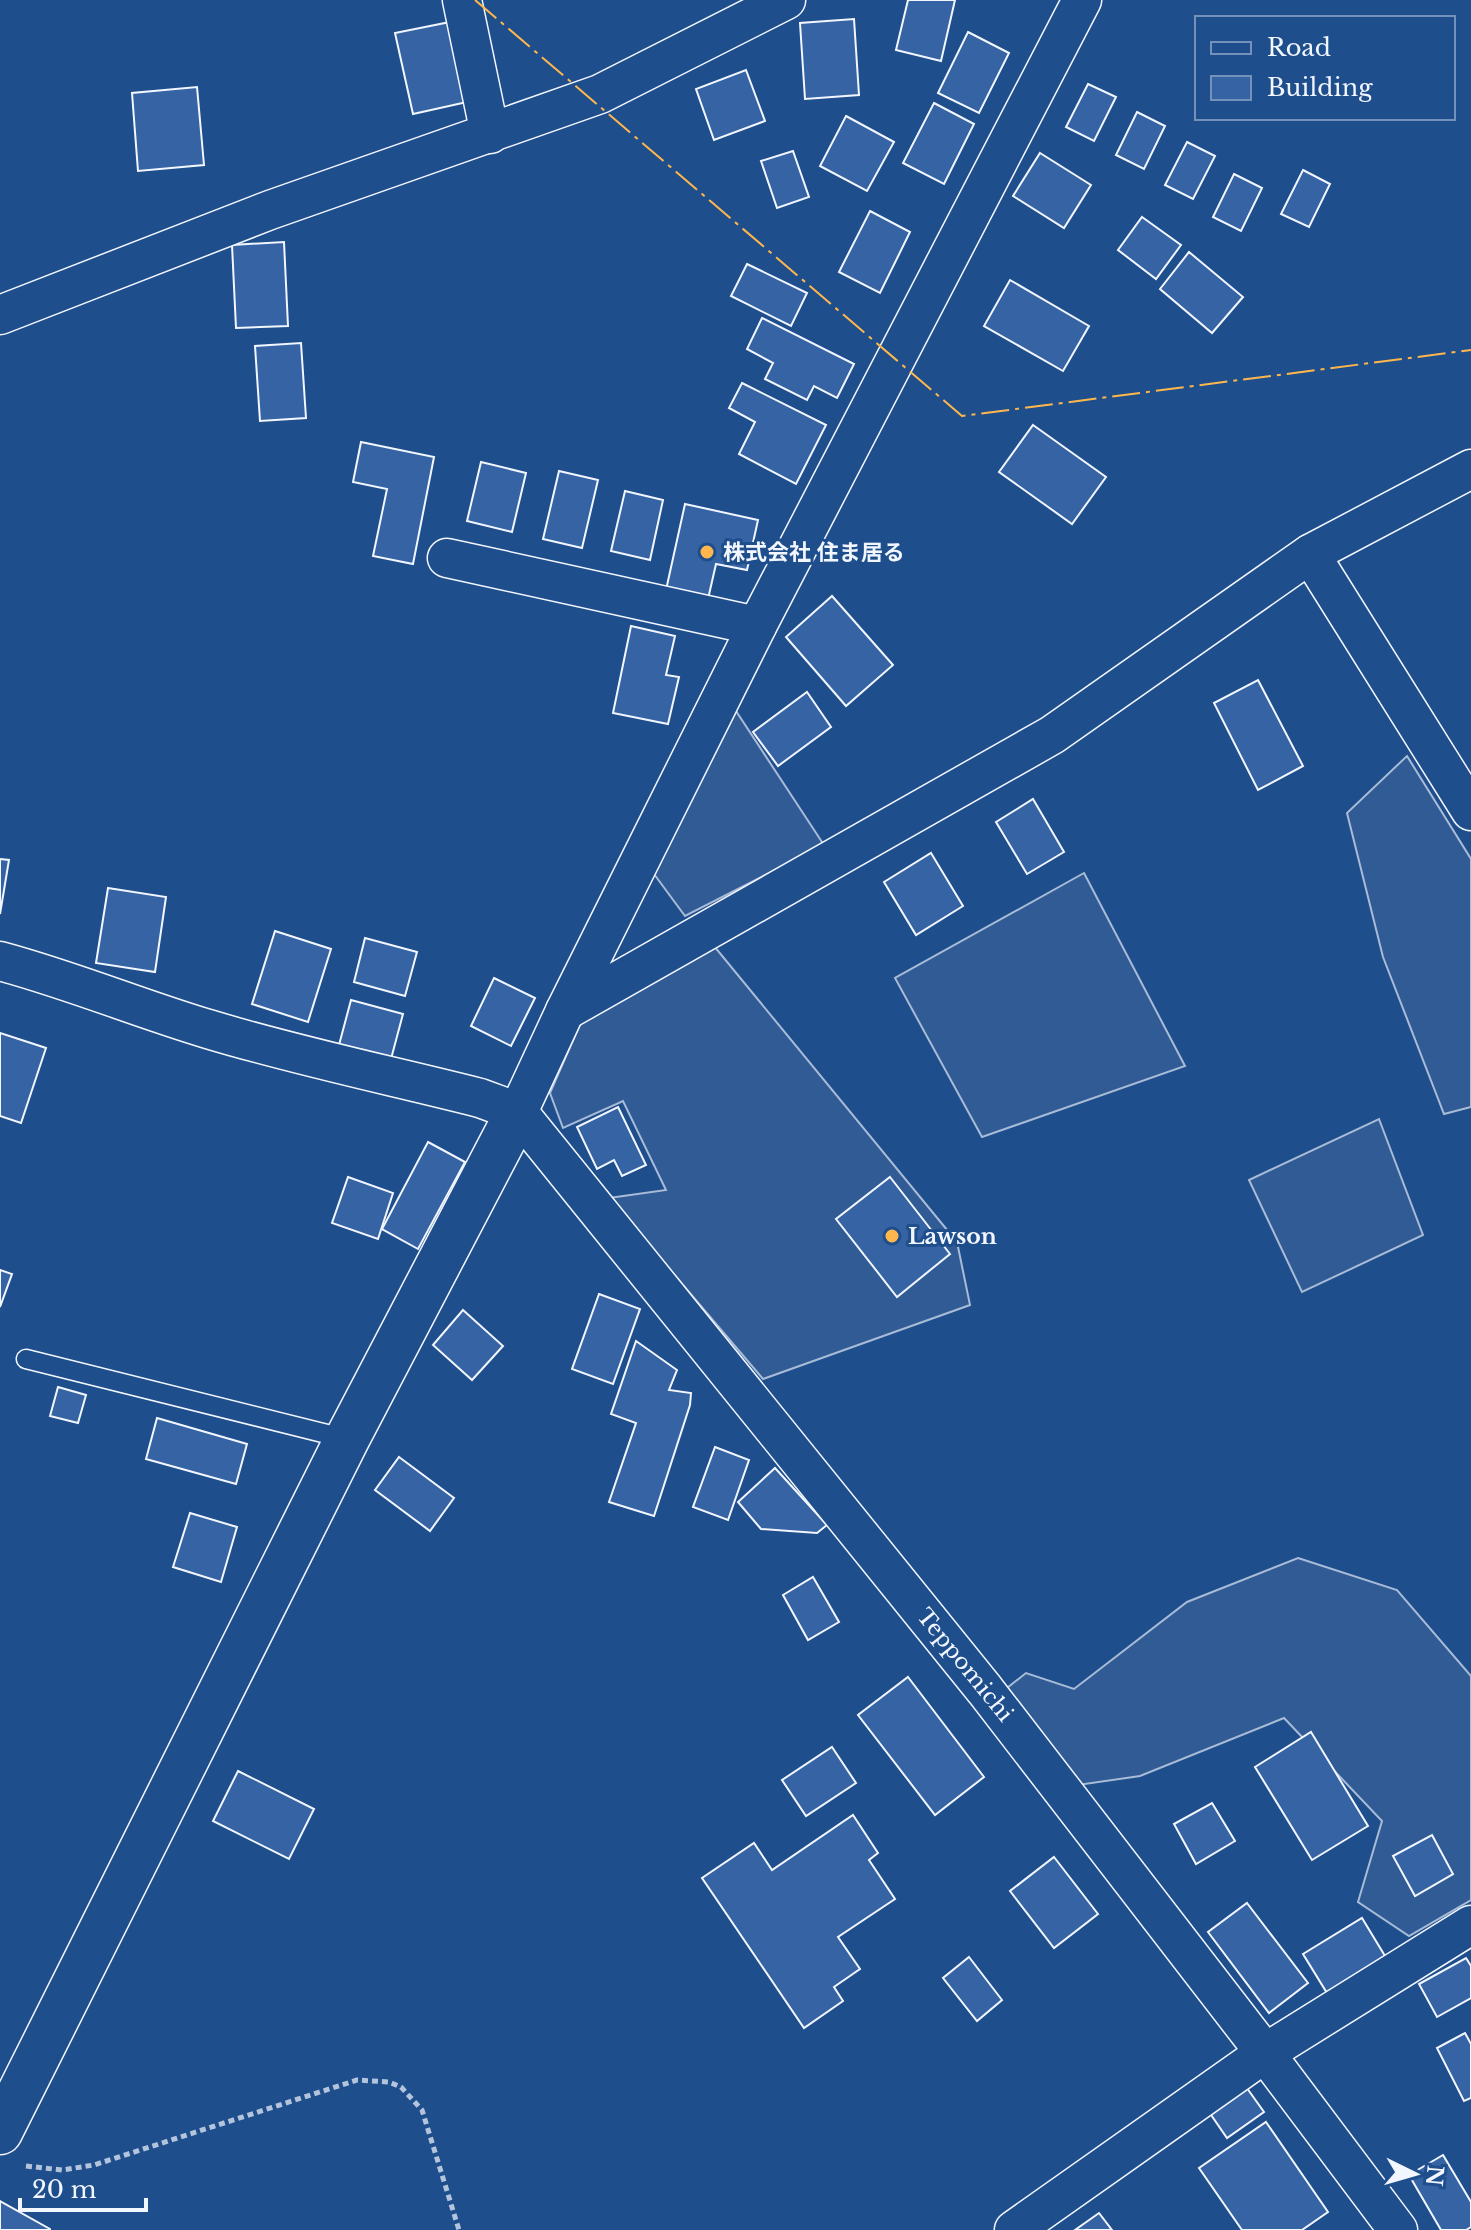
<svg xmlns="http://www.w3.org/2000/svg" width="1471" height="2230" font-family="'Libre Baskerville','Noto Sans JP',serif">
  <style>
    .built { fill: #305b95; stroke: #a8bbd7; stroke-width: 2 }
    .building { fill: #3563a3; stroke: #f2f6ff; stroke-width: 2 }
    .lines { fill: none; stroke-linecap: round; stroke-linejoin: round }
    .lane-casing { stroke: #f2f6ff; stroke-width: 21 }
    .street-casing { stroke: #f2f6ff; stroke-width: 41 }
    .secondary-casing { stroke: #f2f6ff; stroke-width: 47 }
    .path { stroke: #b3c4dc; stroke-width: 5; stroke-dasharray: 6 4; stroke-linecap: butt }
    .lane { stroke: #1f4e8c; stroke-width: 18 }
    .street { stroke: #1f4e8c; stroke-width: 38 }
    .secondary { stroke: #1f4e8c; stroke-width: 44 }
    .power { stroke: #ffb74d; stroke-width: 2; stroke-dasharray: 28 6 4 6; stroke-linecap: butt }
    .poi-dot { fill: #ffb74d; stroke: #1f4e8c; stroke-width: 3 }
    .labels { text-anchor: middle; dominant-baseline: central; stroke-width: 6; stroke-linejoin: round; paint-order: stroke }
    .poi-label { font-size: 22px; font-weight: bold; fill: #f2f6ff; stroke: #1f4e8c; text-anchor: start }
    .street-label { font-size: 22px; fill: #f2f6ff; stroke: #1f4e8c }
  </style>
  <rect width="100%" height="100%" fill="#1f4e8c"/>
  <g class="built">
    <polygon points="736,711 824,845 685,916 654,874"/>
    <polygon points="1407,756 1471,859 1471,1107 1444,1114 1383,957 1347,813"/>
    <polygon points="1084,873 1185,1066 982,1137 895,978"/>
    <polygon points="714,946 957,1242 970,1305 763,1379 609,1198 666,1190 623,1101 563,1128 550,1093 581,1022"/>
    <polygon points="1379,1119 1423,1235 1302,1292 1249,1180"/>
    <polygon points="1298,1558 1397,1590 1471,1676 1471,1900 1409,1936 1358,1902 1382,1821 1284,1718 1140,1776 1078,1785 1002,1692 1026,1673 1074,1689 1187,1602"/>
  </g>
  <g class="building">
    <polygon points="908,0 955,0 941,61 896,50"/>
    <polygon points="854,19 859,95 805,99 800,23"/>
    <polygon points="450,22 467,102 413,114 395,33"/>
    <polygon points="968,32 1009,53 979,113 938,93"/>
    <polygon points="746,70 765,121 714,140 696,89"/>
    <polygon points="1088,84 1116,97 1094,141 1066,127"/>
    <polygon points="197,87 204,165 138,171 132,93"/>
    <polygon points="934,103 974,124 944,184 903,163"/>
    <polygon points="1137,112 1165,126 1144,169 1116,155"/>
    <polygon points="846,116 894,142 867,191 820,166"/>
    <polygon points="1187,142 1215,156 1193,199 1165,185"/>
    <polygon points="793,151 809,197 777,208 761,161"/>
    <polygon points="1040,153 1091,185 1064,228 1013,196"/>
    <polygon points="1303,170 1330,184 1309,227 1281,214"/>
    <polygon points="1234,174 1262,188 1241,231 1213,217"/>
    <polygon points="870,211 910,232 880,293 839,272"/>
    <polygon points="1142,217 1181,245 1156,279 1118,250"/>
    <polygon points="284,242 288,326 236,328 232,245"/>
    <polygon points="1189,252 1243,297 1212,333 1160,289"/>
    <polygon points="747,264 807,293 791,326 731,296"/>
    <polygon points="1010,280 1089,326 1063,371 984,326"/>
    <polygon points="762,318 854,364 837,398 814,386 807,400 765,379 773,363 747,349"/>
    <polygon points="301,343 306,418 260,421 255,346"/>
    <polygon points="742,383 826,425 796,484 739,454 755,422 729,408"/>
    <polygon points="1033,425 1106,477 1072,524 999,472"/>
    <polygon points="361,442 434,457 413,564 373,556 387,489 353,482"/>
    <polygon points="481,462 526,473 512,532 467,521"/>
    <polygon points="559,471 598,480 582,548 543,539"/>
    <polygon points="625,491 663,500 650,560 611,551"/>
    <polygon points="685,504 758,520 747,570 716,564 708,599 666,590"/>
    <polygon points="832,596 893,665 846,706 786,637"/>
    <polygon points="631,626 675,636 666,675 679,677 668,724 613,713"/>
    <polygon points="1258,680 1303,766 1258,790 1214,703"/>
    <polygon points="807,692 831,727 778,766 753,732"/>
    <polygon points="1033,799 1064,852 1027,874 996,822"/>
    <polygon points="931,853 963,906 916,935 884,882"/>
    <polygon points="0,859 9,860 0,914"/>
    <polygon points="108,888 166,897 155,972 96,963"/>
    <polygon points="275,931 331,949 308,1022 252,1004"/>
    <polygon points="365,938 417,952 405,996 354,982"/>
    <polygon points="494,978 535,998 511,1046 471,1026"/>
    <polygon points="351,1000 403,1014 391,1059 339,1045"/>
    <polygon points="0,1033 46,1048 21,1123 0,1116"/>
    <polygon points="618,1107 646,1165 622,1176 614,1160 597,1169 577,1127"/>
    <polygon points="428,1142 465,1162 418,1249 382,1229"/>
    <polygon points="348,1177 393,1193 378,1239 332,1223"/>
    <polygon points="890,1177 950,1254 897,1297 836,1219"/>
    <polygon points="0,1270 12,1274 0,1307"/>
    <polygon points="599,1294 640,1309 613,1384 572,1369"/>
    <polygon points="463,1310 503,1346 472,1380 433,1345"/>
    <polygon points="636,1341 677,1370 669,1390 691,1393 690,1405 654,1516 609,1502 636,1423 611,1414"/>
    <polygon points="58,1387 86,1395 78,1423 50,1416"/>
    <polygon points="157,1418 247,1444 236,1484 146,1459"/>
    <polygon points="715,1447 749,1460 728,1520 693,1507"/>
    <polygon points="399,1457 454,1498 430,1531 375,1490"/>
    <polygon points="775,1468 827,1525 817,1533 761,1529 738,1502"/>
    <polygon points="190,1513 237,1527 221,1582 173,1567"/>
    <polygon points="813,1577 839,1622 808,1640 783,1595"/>
    <polygon points="908,1677 984,1777 935,1815 858,1715"/>
    <polygon points="1311,1732 1368,1826 1312,1860 1255,1767"/>
    <polygon points="832,1747 856,1783 806,1816 782,1780"/>
    <polygon points="238,1771 314,1809 289,1859 213,1821"/>
    <polygon points="1212,1803 1235,1841 1196,1864 1174,1824"/>
    <polygon points="853,1815 878,1853 869,1860 895,1899 838,1937 860,1969 834,1987 843,2001 804,2028 702,1878 754,1843 772,1870"/>
    <polygon points="1432,1835 1453,1874 1415,1896 1393,1856"/>
    <polygon points="1054,1857 1098,1914 1054,1948 1010,1891"/>
    <polygon points="1247,1903 1308,1983 1269,2013 1208,1932"/>
    <polygon points="1362,1918 1385,1956 1327,1993 1303,1954"/>
    <polygon points="969,1957 1002,2000 977,2021 943,1978"/>
    <polygon points="1466,1958 1471,1966 1471,1998 1437,2017 1419,1984"/>
    <polygon points="1465,2033 1471,2044 1471,2098 1464,2101 1437,2048"/>
    <polygon points="1244,2084 1264,2112 1227,2138 1207,2109"/>
    <polygon points="1266,2122 1328,2212 1302,2230 1242,2230 1199,2168"/>
    <polygon points="1443,2155 1471,2202 1471,2227 1466,2230 1441,2230 1409,2175"/>
    <polygon points="0,2201 50,2229 50,2230 0,2230"/>
    <polygon points="1099,2213 1112,2230 1075,2230"/>
  </g>
  <g class="lines">
    <g class="lane-casing">
      <polyline id="lane" points="26,1359 347,1439"/>
    </g>
    <g class="street-casing">
      <g id="street">
        <polyline points="462,0 490,134"/>
        <polyline points="0,315 270,210 600,94 786,0"/>
        <polyline points="1310,554 1471,811"/>
        <polyline points="447,558 757,626"/>
        <path d="M 0,961 C 71,980 138,1008 208,1029 C 297,1056 389,1075 480,1098 L 518,1112"/>
        <polyline points="565,1011 1052,735 1310,554 1471,469"/>
        <polyline points="518,1112 985,1690 1265,2053 1398,2230"/>
        <polyline points="518,1112 565,1011 757,626 1082,0"/>
        <polyline points="1014,2230 1265,2053 1471,1925"/>
      </g>
    </g>
    <g class="secondary-casing">
      <polyline id="secondary" points="0,2132 347,1439 518,1112"/>
    </g>
    <polyline class="path" points="26,2166 62,2170 94,2165 357,2080 389,2082 401,2087 422,2110 459,2230"/>
    <use href="#lane" class="lane"/>
    <use href="#street" class="street"/>
    <use href="#secondary" class="secondary"/>
    <polyline class="power" points="475,0 962,416 1471,350"/>
  </g>
  <g class="poi-dot">
    <circle cx="707" cy="552" r="8"/>
    <circle cx="892" cy="1236" r="8"/>
  </g>
  <g class="labels">
    <g class="poi-label">
      <text x="723" y="552">株式会社 住ま居る</text>
      <text x="908" y="1236">Lawson</text>
    </g>
    <g class="street-label">
      <text transform="translate(965 1665) rotate(51)">Teppomichi</text>
    </g>
  </g>
  <rect x="1195" y="16" width="260" height="104" fill="#1f4e8c" stroke="#7391ba" stroke-width="2"/>
  <rect x="1211" y="42" width="40" height="12" fill="#1f4e8c" stroke="#7391ba" stroke-width="2"/>
  <text x="1267" y="56" font-size="24" fill="#f2f6ff">Road</text>
  <rect x="1211" y="76" width="40" height="24" fill="#3563a3" stroke="#7391ba" stroke-width="2"/>
  <text x="1267" y="96" font-size="24" fill="#f2f6ff">Building</text>
  <g transform="translate(1415 2174) rotate(95)" stroke="#1f4e8c" stroke-width="6" paint-order="stroke">
  <path d="M0-6L14 30L0 20L-14 30Z" fill="#f2f6ff"/>
  <text y="-12" font-size="22" font-weight="bold" text-anchor="middle" fill="#f2f6ff">N</text>
  </g>
  <path d="M20 2198v12h126v-12" fill="none" stroke="#f2f6ff" stroke-width="4"/>
  <text x="32" y="2198" font-size="24" fill="#f2f6ff" stroke="#1f4e8c" stroke-width="6" paint-order="stroke">20 m</text>
</svg>
